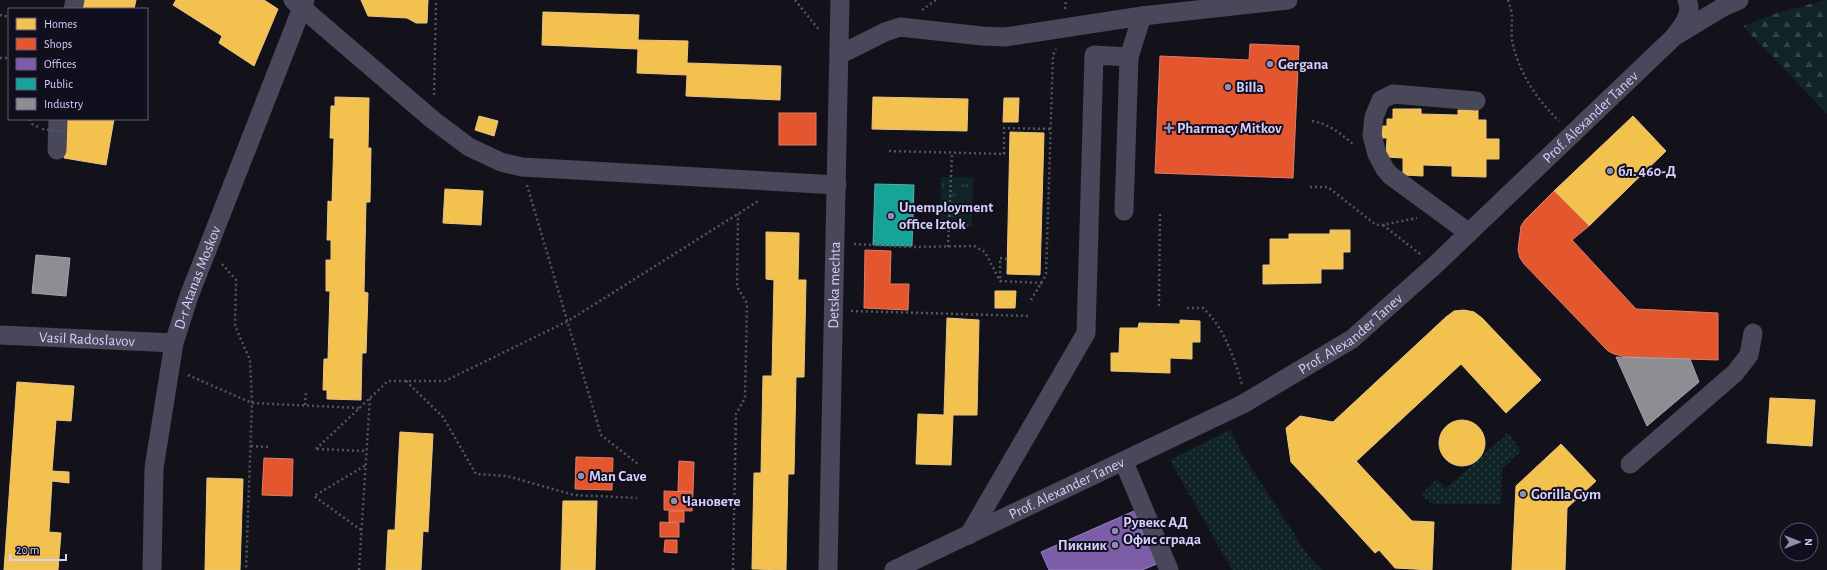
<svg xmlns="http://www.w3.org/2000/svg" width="1827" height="570" font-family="'Alegreya Sans',sans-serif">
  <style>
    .grass { fill: url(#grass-dots) }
    .forest { fill: url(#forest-firs) }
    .park { fill: url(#park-tufts) }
    .homes { fill: #f2c14e; stroke: #e9c582 }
    .shops { fill: #e4572e; stroke: #e07b6c }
    .offices { fill: #7b5ea7; stroke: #9680c0 }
    .public { fill: #17a398; stroke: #50b0b6 }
    .industry { fill: #8d8d92; stroke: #a3a1b2 }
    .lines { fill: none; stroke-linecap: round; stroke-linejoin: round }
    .path { stroke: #4c5964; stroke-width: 2.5; stroke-dasharray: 2 3; stroke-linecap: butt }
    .minor { stroke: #49475a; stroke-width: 19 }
    .path-bridge { stroke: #4c5964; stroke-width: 2.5; stroke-dasharray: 2 3; stroke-linecap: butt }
    .poi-dot { fill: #918dac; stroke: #110e1e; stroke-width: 1.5 }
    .labels { text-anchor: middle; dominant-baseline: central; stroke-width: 4; stroke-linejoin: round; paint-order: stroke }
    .poi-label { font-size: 15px; font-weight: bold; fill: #d5cffb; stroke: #110e1e; text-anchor: start }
    .street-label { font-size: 15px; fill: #d5cffb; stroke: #110e1e }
  </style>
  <defs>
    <pattern id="grass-dots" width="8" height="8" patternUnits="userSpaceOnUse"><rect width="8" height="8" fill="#112425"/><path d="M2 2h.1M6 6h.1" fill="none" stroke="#334346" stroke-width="1.8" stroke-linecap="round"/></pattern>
    <pattern id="forest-firs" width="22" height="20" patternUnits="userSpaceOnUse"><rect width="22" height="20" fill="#112425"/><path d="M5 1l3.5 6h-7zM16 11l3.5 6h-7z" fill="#334346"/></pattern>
    <pattern id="park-tufts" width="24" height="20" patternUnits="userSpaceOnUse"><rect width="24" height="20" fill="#112425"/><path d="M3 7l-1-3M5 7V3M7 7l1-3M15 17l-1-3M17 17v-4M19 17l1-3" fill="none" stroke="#334346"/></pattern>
  </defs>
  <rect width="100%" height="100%" fill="#13121a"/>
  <g class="grass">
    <polygon points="1230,430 1242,454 1310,558 1322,570 1232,570 1170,460"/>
    <polygon points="1508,433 1521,451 1502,469 1501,504 1433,504 1421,495 1437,479 1446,488"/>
  </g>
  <polygon class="forest" points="1824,0 1827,0 1827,114 1743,26 1777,13"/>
  <polygon class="park" points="941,177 973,177 972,227 940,227"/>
  <g class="homes">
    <polygon points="77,0 136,0 134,9 91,9 76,6"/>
    <polygon points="176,0 264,0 278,9 254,66 219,43 222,36 173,5"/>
    <polygon points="361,0 428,0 427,23 416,23 407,18 368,16"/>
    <polygon points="543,12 639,15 638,40 688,41 687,63 781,66 780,100 686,96 687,75 637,73 638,49 542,45"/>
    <polygon points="335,97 369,98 368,148 371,148 370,202 366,202 364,292 368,293 366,353 362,353 361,400 327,399 327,390 323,390 324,359 328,359 330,291 326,291 326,260 331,260 331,240 327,240 328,201 332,202 334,138 330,138 331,106 335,106"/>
    <polygon points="873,97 968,99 967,131 872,129"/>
    <polygon points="1004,98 1019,98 1018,122 1003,122"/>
    <polygon points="1393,109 1421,109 1421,114 1458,115 1458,110 1478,110 1478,120 1486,120 1486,139 1499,139 1499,159 1486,159 1486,177 1452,176 1452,166 1423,165 1423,176 1403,175 1403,158 1386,157 1387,138 1382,138 1382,126 1387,126 1387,119 1393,119"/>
    <polygon points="479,116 498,121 494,136 475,130"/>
    <polygon points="1633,116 1666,151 1589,226 1554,191"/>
    <polygon points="66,119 114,119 106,165 64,158"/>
    <polygon points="1010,132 1044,133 1040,275 1007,274"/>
    <polygon points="445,189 483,191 481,225 443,223"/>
    <polygon points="1330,230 1350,230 1350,252 1343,252 1343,269 1321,269 1321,283 1263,284 1263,265 1270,265 1270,239 1289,239 1289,234 1330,234"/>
    <polygon points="766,232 799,233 798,280 806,280 804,377 796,377 794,474 788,474 786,570 752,569 754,473 761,473 763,376 772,376 774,280 766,279"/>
    <polygon points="995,291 1016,291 1015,308 995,308"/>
    <polygon points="1464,310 1474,312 1482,318 1541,380 1506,413 1461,364 1321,494 1291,462 1286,428 1300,416 1333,422 1446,317 1454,311"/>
    <polygon points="947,318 979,320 977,415 953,415 951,465 916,464 918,414 944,415"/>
    <polygon points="1180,320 1200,321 1200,342 1192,342 1192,359 1170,358 1170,373 1111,371 1111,353 1119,353 1120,328 1138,328 1139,323 1180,324"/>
    <polygon points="17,382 74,386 71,421 56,420 52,471 69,472 69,483 52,481 49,532 61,533 58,570 4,570"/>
    <polygon points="1770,398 1815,400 1812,446 1767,443"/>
    <circle cx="1462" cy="443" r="23"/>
    <polygon points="400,432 433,434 428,532 423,531 421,570 386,570 388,530 395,530"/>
    <polygon points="1561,444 1596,481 1567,508 1565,570 1512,570 1516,486"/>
    <polygon points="1356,461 1412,521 1434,522 1432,570 1395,568 1379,550 1375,553 1321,494"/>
    <polygon points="207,478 243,479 240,570 205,570"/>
    <polygon points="563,501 597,501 595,570 561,570"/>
  </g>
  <g class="shops">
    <polygon points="1250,44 1299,46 1293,178 1155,173 1160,56 1249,60"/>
    <rect x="779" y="113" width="37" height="32"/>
    <polygon points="1554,191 1589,226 1572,240 1636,309 1718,313 1718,360 1626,357 1614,354 1608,351 1524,264 1520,258 1518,250 1521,226 1525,220"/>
    <polygon points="865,250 891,251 890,284 909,284 908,310 864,308"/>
    <polygon points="576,457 613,458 612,490 575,489"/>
    <polygon points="264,458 293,459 292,496 262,495"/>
    <polygon points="679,461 694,462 693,492 678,491"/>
    <polygon points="664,491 693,492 692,511 664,510"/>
    <rect x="669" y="511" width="15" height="11"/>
    <polygon points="660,522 679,523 679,537 660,537"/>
    <polygon points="665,540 677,540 677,553 664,552"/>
  </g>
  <polygon class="offices" points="1134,511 1157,564 1142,570 1049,570 1041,552"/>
  <polygon class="public" points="875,184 914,185 912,246 873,245"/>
  <g class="industry">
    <polygon points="36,255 70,258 66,296 32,293"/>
    <polygon points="1616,357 1690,359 1699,382 1647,426"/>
  </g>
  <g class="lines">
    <g class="path">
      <polyline points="795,0 820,31"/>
      <path d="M 1508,0 C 1510,6 1512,12 1512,18 C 1512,25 1511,33 1512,40 C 1518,71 1536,99 1559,121"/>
      <polyline points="1065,9 1066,0"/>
      <polyline points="922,10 936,0"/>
      <polyline points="0,15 9,17"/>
      <polyline points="0,58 9,58"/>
      <polyline points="434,95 436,0"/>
      <polyline points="30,119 32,124 40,128"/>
      <path d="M 1312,121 C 1330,124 1341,134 1354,145"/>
      <polyline points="889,151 1004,154 1004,128 1051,129"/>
      <polyline points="527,185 601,435 638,464"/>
      <polyline points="1310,187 1328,187 1376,225 1382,225 1417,218"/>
      <polyline points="1383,225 1420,254"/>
      <polyline points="854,244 912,247 974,246 985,252 1000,281"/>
      <polyline points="948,247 952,153"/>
      <polyline points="1007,259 1000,258 1000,281 1042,283"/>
      <polyline points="222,264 236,280 235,326 250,360 252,403 246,570"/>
      <polyline points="1031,300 1046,275 1053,55 1056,49"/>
      <polyline points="1159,306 1160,213"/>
      <path d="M 1187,308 L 1203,308 C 1224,327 1234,358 1242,384"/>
      <polyline points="851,311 1030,316"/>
      <polyline points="188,375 252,403 359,408"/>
      <polyline points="406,381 443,417 476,474 507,476 574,495 637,498"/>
      <polyline points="305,405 306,392"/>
      <polyline points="251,446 269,447"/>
      <polyline points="316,449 388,381 445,381 568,321 760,200"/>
      <polyline points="317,449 367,451"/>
      <polyline points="361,530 314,496 366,465"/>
      <polyline points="359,570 370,397"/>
      <polyline points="733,570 736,414 745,398 747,303 737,287 738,214"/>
    </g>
    <g class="minor">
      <polyline points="293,0 433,120 469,147 501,162 522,167 837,185"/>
      <polyline points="73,9 75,0"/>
      <path d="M 1676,34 C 1684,25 1693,13 1687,0"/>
      <polyline points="839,55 885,32 900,27 982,36 1005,37 1142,16 1288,0"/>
      <polyline points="57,150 58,119"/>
      <polyline points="1124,211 1129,57"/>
      <polyline points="1469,233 1390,175 1385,169 1377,154 1372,135 1374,117 1381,100 1393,94 1476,101"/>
      <path id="s1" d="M 0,335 L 174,343"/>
      <polyline points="1124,462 1169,570"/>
      <polyline points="1630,464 1735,373 1749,355 1753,333"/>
      <polyline points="969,535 1086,333 1094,55 1129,57 1142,16"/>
      <path id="s2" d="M 152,570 L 154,468 L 174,343 L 189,296 L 305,0"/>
      <path id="s3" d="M 828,570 L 840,0"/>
      <path id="s4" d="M 894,570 L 1243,404 L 1352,339 L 1434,266 L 1675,36 L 1723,7 L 1739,0"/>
    </g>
    <polyline class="path-bridge" points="42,129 66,132"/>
  </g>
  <g class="poi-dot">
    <circle cx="1270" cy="64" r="4"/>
    <circle cx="1228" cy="87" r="4"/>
    <path d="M1167 122h4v4h4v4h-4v4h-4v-4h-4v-4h4z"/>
    <circle cx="1610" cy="171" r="4"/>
    <circle cx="891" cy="216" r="4"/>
    <circle cx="581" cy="476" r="4"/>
    <circle cx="1523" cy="494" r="4"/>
    <circle cx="674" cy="501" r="4"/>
    <circle cx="1115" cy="531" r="4"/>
    <circle cx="1115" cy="545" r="4"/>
  </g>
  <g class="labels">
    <g class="poi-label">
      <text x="1278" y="64">Gergana</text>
      <text x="1236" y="87">Billa</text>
      <text x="1177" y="128">Pharmacy Mitkov</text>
      <text x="1618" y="171">бл. 460-Д</text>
      <text x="899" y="207">Unemployment<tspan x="899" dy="17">office Iztok</tspan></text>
      <text x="589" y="476">Man Cave</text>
      <text x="1531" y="494">Gorilla Gym</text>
      <text x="682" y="501">Чановете</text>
      <text x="1123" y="522">Рувекс АД<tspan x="1123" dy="17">Офис сграда</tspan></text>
      <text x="1107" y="545" text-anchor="end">Пикник</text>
    </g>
    <g class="street-label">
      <text stroke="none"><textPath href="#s4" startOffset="839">Prof. Alexander Tanev</textPath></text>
      <text stroke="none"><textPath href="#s2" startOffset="298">D-r Atanas Moskov</textPath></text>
      <text stroke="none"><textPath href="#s3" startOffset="285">Detska mechta</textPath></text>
      <text stroke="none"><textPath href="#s4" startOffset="515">Prof. Alexander Tanev</textPath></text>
      <text stroke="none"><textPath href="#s1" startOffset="87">Vasil Radoslavov</textPath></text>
      <text stroke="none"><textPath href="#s4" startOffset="191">Prof. Alexander Tanev</textPath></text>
    </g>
  </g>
  <rect x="8" y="8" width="140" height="112" fill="#110e1e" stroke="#5f5b76"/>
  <rect x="16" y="18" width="20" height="12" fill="#f2c14e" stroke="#5f5b76"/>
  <text x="44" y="28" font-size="12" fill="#d5cffb">Homes</text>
  <rect x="16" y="38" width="20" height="12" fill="#e4572e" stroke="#5f5b76"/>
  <text x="44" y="48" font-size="12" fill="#d5cffb">Shops</text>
  <rect x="16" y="58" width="20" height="12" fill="#7b5ea7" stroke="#5f5b76"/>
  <text x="44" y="68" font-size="12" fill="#d5cffb">Offices</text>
  <rect x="16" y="78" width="20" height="12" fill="#17a398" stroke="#5f5b76"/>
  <text x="44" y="88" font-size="12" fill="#d5cffb">Public</text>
  <rect x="16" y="98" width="20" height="12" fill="#8d8d92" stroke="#5f5b76"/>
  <text x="44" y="108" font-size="12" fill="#d5cffb">Industry</text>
  <g transform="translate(1799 542) rotate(90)"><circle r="19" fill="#110e1e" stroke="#5f5b76"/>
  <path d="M0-3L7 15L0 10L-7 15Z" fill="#918dac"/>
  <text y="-6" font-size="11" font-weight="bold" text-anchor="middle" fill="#d5cffb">N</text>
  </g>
  <path d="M10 554v6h56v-6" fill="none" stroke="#d5cffb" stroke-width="2"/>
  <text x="16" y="554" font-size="12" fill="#d5cffb" stroke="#110e1e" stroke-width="3" paint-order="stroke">20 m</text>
</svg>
